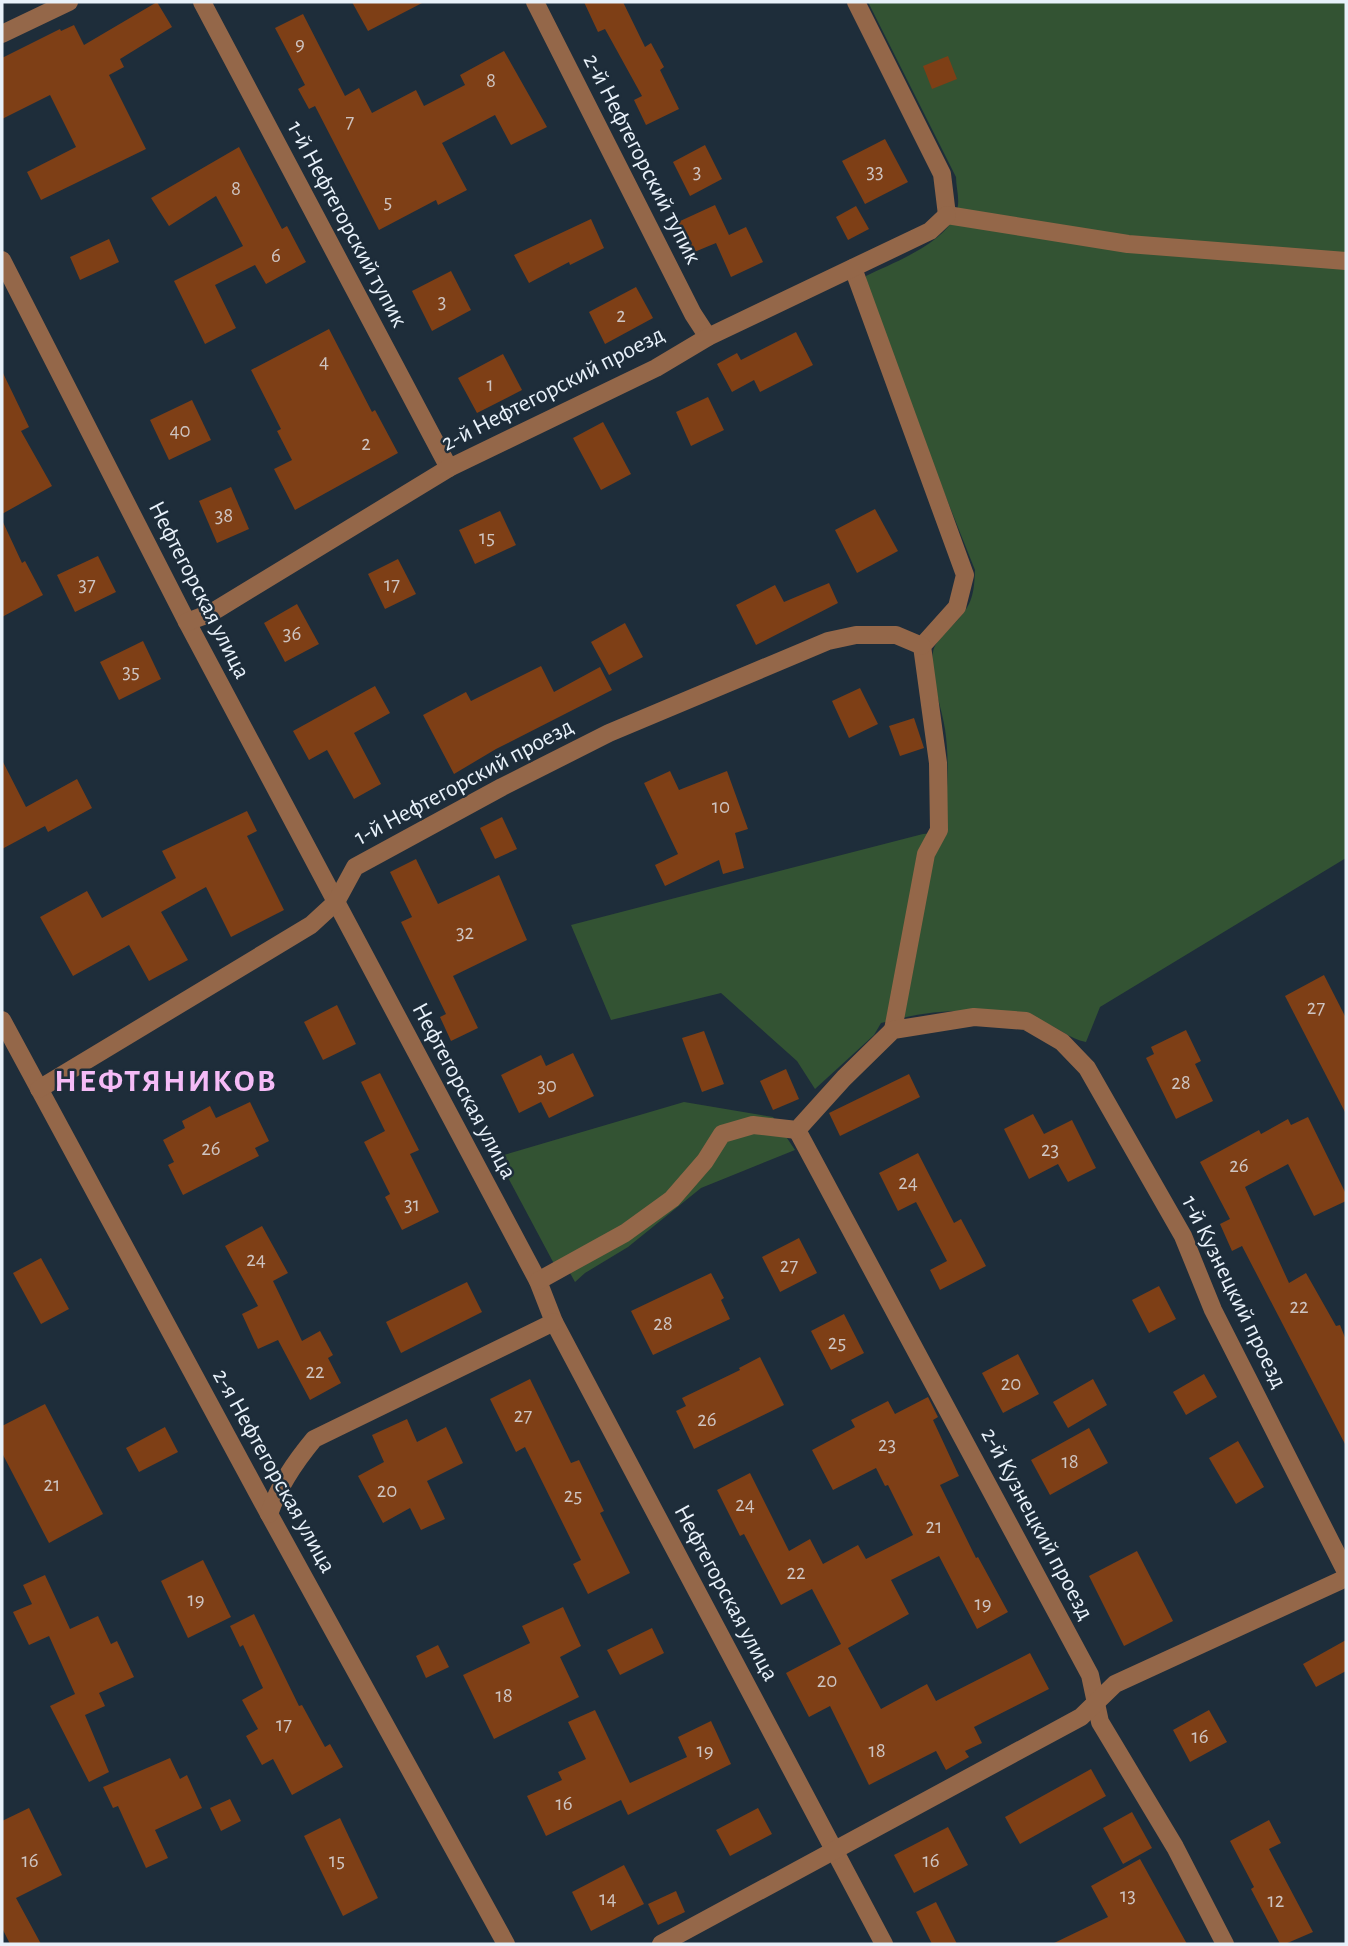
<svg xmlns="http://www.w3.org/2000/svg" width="1348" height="1946" font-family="'Alegreya Sans',sans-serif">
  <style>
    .green { fill: #335333 }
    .building { fill: #7e3f16 }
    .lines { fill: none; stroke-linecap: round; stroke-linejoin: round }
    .minor { stroke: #946749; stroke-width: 18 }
    .labels { text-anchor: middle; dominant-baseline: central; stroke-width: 5; stroke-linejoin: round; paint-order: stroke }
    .number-label { font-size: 21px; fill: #cec4c1 }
    .street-label { font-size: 24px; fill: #e8f1fa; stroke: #1e2d3a }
    .district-label { font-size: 32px; font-weight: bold; letter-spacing: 2px; fill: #f4bbf6; stroke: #1e2d3a }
  </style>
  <rect width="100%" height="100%" fill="#1e2d3a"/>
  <g class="green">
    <path d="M 868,2 L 1346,2 L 1346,858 L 1100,1007 L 1086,1042 C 1069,1039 1059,1027 1042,1022 C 987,1006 936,1008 881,1023 L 874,1035 L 815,1089 L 797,1061 L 721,993 L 611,1020 L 571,925 L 923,834 L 943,832 C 947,797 950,764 945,729 C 942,707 927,669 934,648 C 937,641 945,633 951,627 C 971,607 974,598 975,570 L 863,289 L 866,276 C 894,262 954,241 958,205 C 959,196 956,186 956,177 Z"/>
    <polygon points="684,1102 773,1117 795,1150 701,1188 628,1247 585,1273 575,1282 570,1273 560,1275 497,1157"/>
  </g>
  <g class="building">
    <polygon points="157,2 172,27 120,59 124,67 109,75 146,149 41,200 27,172 76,147 50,95 2,119 2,58 60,29 61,31 74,25 84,45"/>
    <polygon points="352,2 424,2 368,31"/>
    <polygon points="584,2 623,2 645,47 651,43 664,67 660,70 679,109 646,125 634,100 642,96 605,29 598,32"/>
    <polygon points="303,14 345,96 359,88 372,113 416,90 424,106 465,85 460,75 504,51 547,127 511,145 495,115 442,143 467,190 438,205 436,200 379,230 315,106 309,109 298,89 305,85 275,28"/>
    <polygon points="948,56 957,79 932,89 923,66"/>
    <polygon points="885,139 908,182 865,204 842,161"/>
    <polygon points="705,145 722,179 690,196 673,162"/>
    <polygon points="239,147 282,229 287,226 306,262 266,284 255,265 215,285 236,328 205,344 174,281 243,246 216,196 169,226 151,198"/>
    <polygon points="715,205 729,235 746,227 763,262 731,277 716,243 692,253 678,222"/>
    <polygon points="856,206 869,229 848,240 836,217"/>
    <polygon points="591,219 604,248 570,265 569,262 529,283 514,255"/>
    <polygon points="109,239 119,262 80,280 70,257"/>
    <polygon points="451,271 471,310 432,331 412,291"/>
    <polygon points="636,287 653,318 605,344 589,312"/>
    <polygon points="329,329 372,412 375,410 398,453 295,510 274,469 292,460 277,431 281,429 251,370"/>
    <polygon points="796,332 813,365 760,392 754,380 732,392 717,364 737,353 741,360"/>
    <polygon points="503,354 522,390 477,413 458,378"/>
    <polygon points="2,371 29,427 21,431 52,486 2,514"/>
    <polygon points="708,397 724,430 691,446 676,412"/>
    <polygon points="192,400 211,440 169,460 150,420"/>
    <polygon points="603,422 631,474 601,490 573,438"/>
    <polygon points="231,487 249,529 217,543 199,501"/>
    <polygon points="875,509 898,551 857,573 835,530"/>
    <polygon points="500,511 516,545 475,564 459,530"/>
    <polygon points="2,520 22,563 25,561 43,595 2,617"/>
    <polygon points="98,556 116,592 75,612 57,575"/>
    <polygon points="398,559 416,594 385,609 368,574"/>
    <polygon points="829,583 838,603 756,645 736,605 775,585 784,602"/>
    <polygon points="297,604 319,644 285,662 264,623"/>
    <polygon points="625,623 643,657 609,675 591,642"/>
    <polygon points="143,641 161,679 119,700 100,662"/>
    <polygon points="541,666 554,692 600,667 612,690 496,749 454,774 423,715 466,692 471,701"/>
    <polygon points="375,686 390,713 354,733 381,784 354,799 327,750 309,760 293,731"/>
    <polygon points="860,688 878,724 849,738 832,701"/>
    <polygon points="914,718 924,748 900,756 889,726"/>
    <polygon points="2,760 26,807 77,779 92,808 48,832 45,826 2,849"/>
    <polygon points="670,771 679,790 727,771 748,829 735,833 744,868 723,874 719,860 665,886 655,865 678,854 644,783"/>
    <polygon points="247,811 257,831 247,836 284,910 231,937 206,887 161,912 188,960 149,981 129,945 73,976 40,917 87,891 102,918 176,878 162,851"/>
    <polygon points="502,817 517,849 495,859 480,828"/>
    <polygon points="416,859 438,904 499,875 527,940 453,976 478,1028 451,1041 440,1017 446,1014 401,922 412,917 390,872"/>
    <polygon points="1324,975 1346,1018 1346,1114 1285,996"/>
    <polygon points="337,1005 356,1044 323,1060 304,1022"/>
    <polygon points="1186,1030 1201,1061 1195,1064 1213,1101 1176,1119 1146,1058 1154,1054 1151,1047"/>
    <polygon points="704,1031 724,1084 702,1092 682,1038"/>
    <polygon points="573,1053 594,1096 549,1118 541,1102 519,1113 501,1075 541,1055 546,1066"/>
    <polygon points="786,1069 799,1099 773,1110 760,1081"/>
    <polygon points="380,1073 419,1150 410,1154 439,1212 402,1230 385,1197 390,1194 364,1142 385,1131 361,1082"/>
    <polygon points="909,1074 920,1097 840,1136 829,1113"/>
    <polygon points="250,1102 269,1141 255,1148 259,1156 183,1195 168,1165 174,1162 163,1140 185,1128 182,1121 210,1106 216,1118"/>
    <polygon points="1033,1114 1044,1134 1072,1120 1096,1168 1068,1182 1058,1164 1029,1179 1004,1129"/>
    <polygon points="1308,1117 1346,1194 1346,1201 1314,1216 1288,1164 1245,1187 1289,1283 1306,1273 1336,1326 1340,1325 1346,1340 1346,1446 1242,1246 1232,1251 1220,1224 1230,1219 1200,1162 1259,1130 1261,1134 1288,1119 1291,1125"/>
    <polygon points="918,1153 954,1223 961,1219 986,1266 940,1290 930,1270 947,1261 916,1202 898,1211 879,1173"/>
    <polygon points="262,1226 288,1273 273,1281 302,1341 320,1331 333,1355 328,1358 341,1383 310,1400 278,1340 258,1349 242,1314 258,1306 225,1246"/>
    <polygon points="799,1238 817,1273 780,1292 762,1257"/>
    <polygon points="41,1258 69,1309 41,1324 13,1273"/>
    <polygon points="711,1273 724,1298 721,1300 730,1319 653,1355 631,1311"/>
    <polygon points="467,1282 482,1312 401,1353 386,1322"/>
    <polygon points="1159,1286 1176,1319 1149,1333 1132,1300"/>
    <polygon points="844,1314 864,1353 831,1370 811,1331"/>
    <polygon points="1018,1354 1039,1394 1003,1413 982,1373"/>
    <polygon points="760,1357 784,1405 694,1449 676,1411 686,1406 682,1398 740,1370 739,1368"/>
    <polygon points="1204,1374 1217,1397 1186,1415 1173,1392"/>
    <polygon points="530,1379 571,1463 579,1460 604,1511 600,1513 630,1573 588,1594 573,1564 581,1560 525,1447 516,1452 490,1399"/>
    <polygon points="1093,1379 1107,1405 1068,1428 1053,1402"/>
    <polygon points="928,1397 938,1417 933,1420 959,1476 940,1485 976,1558 978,1557 1008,1612 977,1629 939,1556 891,1580 909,1614 848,1648 881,1709 927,1684 936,1701 1030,1653 1049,1689 974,1727 982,1743 965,1751 969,1757 946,1770 936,1751 869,1785 830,1706 809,1717 786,1673 841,1644 812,1589 781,1605 744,1534 740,1536 717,1490 750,1473 789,1551 810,1539 823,1564 858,1545 866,1559 913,1535 888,1485 885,1486 876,1468 833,1490 812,1450 855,1427 851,1420 888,1401 895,1414"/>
    <polygon points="45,1404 103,1514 49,1543 2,1453 2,1426"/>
    <polygon points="407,1419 417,1442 446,1427 463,1463 427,1481 445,1519 421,1530 410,1508 383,1523 358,1476 384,1462 372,1435"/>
    <polygon points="165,1427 178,1452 139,1472 126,1448"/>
    <polygon points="1089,1428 1108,1463 1050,1495 1031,1460"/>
    <polygon points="1238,1441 1264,1487 1236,1504 1209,1458"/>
    <polygon points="1137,1551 1173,1621 1124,1646 1089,1576"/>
    <polygon points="203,1560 231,1617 188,1638 161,1581"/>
    <polygon points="45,1575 70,1629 98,1616 111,1644 117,1641 134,1677 99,1693 105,1706 85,1715 109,1772 89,1782 50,1706 75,1694 49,1636 29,1645 13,1612 32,1604 23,1585"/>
    <polygon points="563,1607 581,1646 560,1657 579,1697 494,1739 463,1675 530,1643 522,1626"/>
    <polygon points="254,1614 299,1706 302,1705 325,1747 330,1744 343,1767 292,1795 273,1759 262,1765 246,1736 258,1729 242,1700 263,1688 243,1645 240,1647 230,1626"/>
    <polygon points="652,1628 664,1653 620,1675 607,1650"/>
    <polygon points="1346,1640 1346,1671 1316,1687 1303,1664"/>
    <polygon points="438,1645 449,1667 426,1678 416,1656"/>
    <polygon points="595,1710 630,1783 687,1757 678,1737 711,1721 731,1764 628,1815 621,1800 546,1836 527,1796 562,1780 558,1772 586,1759 568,1722"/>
    <polygon points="1209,1710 1227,1742 1190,1762 1173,1730"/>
    <polygon points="170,1758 180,1779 187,1775 202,1808 155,1830 168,1858 146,1868 118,1806 113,1808 103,1787"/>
    <polygon points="1091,1769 1106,1796 1020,1844 1005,1817"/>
    <polygon points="230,1799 241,1821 221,1831 210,1808"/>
    <polygon points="29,1808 62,1875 16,1898 41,1944 10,1944 2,1928 2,1821"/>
    <polygon points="758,1808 772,1834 730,1856 716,1830"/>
    <polygon points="1132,1812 1152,1848 1123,1864 1103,1828"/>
    <polygon points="340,1818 378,1898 343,1916 304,1836"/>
    <polygon points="1269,1820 1281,1843 1269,1849 1313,1932 1285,1944 1280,1944 1251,1889 1254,1887 1230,1841"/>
    <polygon points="948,1827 968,1865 914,1893 894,1855"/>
    <polygon points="1140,1859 1187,1944 1052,1944 1108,1917 1091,1886"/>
    <polygon points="624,1865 644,1904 591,1931 572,1892"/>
    <polygon points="676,1891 685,1912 658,1925 648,1904"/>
    <polygon points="936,1902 957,1944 932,1944 916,1912"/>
  </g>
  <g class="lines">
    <g class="minor">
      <polyline points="202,2 449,468"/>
      <polyline points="535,2 693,314 708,337"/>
      <polyline points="856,2 942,174 947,215"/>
      <polyline points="2,34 69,2"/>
      <polyline points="947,215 1128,244 1346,261"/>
      <polyline points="2,260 187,622 538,1281 554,1322 884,1944"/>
      <polyline points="853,268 965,575 957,607 922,646 938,763 939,830 926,854 893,1030"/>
      <polyline points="187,622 211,613 449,468 656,368 708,337 930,231 947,215"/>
      <polyline points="2,1020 269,1514 506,1944"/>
      <polyline points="39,1089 311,925 336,902 355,867 502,787 609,733 828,641 856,635 896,635 922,646"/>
      <polyline points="797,1130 1090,1675 1100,1722 1175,1847 1225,1944"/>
      <polyline points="538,1281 625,1233 672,1199 705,1161 722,1134 753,1125 797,1130 844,1078 893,1030 974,1017 1026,1021 1062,1042 1087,1068 1183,1236 1213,1310 1346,1572"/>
      <path d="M 269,1514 C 279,1485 295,1462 314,1439 L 554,1322"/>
      <polyline points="661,1944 1081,1717 1115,1684 1346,1578"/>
    </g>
  </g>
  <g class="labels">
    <g class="number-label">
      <text x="300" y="43">9</text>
      <text x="491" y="80">8</text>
      <text x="350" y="121">7</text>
      <text x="697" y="171">3</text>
      <text x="875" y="171">33</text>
      <text x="236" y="188">8</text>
      <text x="388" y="201">5</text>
      <text x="276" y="255">6</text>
      <text x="442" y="301">3</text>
      <text x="621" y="315">2</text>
      <text x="324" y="361">4</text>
      <text x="490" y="384">1</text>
      <text x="180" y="430">40</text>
      <text x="366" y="443">2</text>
      <text x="224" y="515">38</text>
      <text x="487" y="537">15</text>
      <text x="87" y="584">37</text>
      <text x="392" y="584">17</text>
      <text x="292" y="633">36</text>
      <text x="131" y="671">35</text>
      <text x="721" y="806">10</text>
      <text x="465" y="932">32</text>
      <text x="1316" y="1007">27</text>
      <text x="1181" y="1082">28</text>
      <text x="547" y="1085">30</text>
      <text x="211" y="1148">26</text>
      <text x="1050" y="1149">23</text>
      <text x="1239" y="1165">26</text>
      <text x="908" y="1182">24</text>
      <text x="412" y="1204">31</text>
      <text x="256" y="1259">24</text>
      <text x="789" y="1265">27</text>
      <text x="1299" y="1306">22</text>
      <text x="663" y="1323">28</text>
      <text x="837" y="1342">25</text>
      <text x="315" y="1371">22</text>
      <text x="1011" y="1383">20</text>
      <text x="523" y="1415">27</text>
      <text x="707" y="1419">26</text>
      <text x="887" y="1444">23</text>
      <text x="1070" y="1461">18</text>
      <text x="52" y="1484">21</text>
      <text x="387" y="1490">20</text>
      <text x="573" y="1495">25</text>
      <text x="745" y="1504">24</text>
      <text x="934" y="1526">21</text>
      <text x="796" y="1572">22</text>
      <text x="196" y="1599">19</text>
      <text x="983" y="1603">19</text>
      <text x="827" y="1680">20</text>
      <text x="504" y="1695">18</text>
      <text x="284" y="1724">17</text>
      <text x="1200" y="1736">16</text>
      <text x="705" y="1750">19</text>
      <text x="877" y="1750">18</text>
      <text x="564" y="1803">16</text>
      <text x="30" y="1860">16</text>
      <text x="337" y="1860">15</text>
      <text x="931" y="1860">16</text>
      <text x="1128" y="1895">13</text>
      <text x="608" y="1898">14</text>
      <text x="1276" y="1900">12</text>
    </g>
    <g class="street-label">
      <text transform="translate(642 159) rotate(63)">2-й Нефтегорский тупик</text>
      <text transform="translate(347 224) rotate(62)">1-й Нефтегорский тупик</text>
      <text transform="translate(553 389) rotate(-27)">2-й Нефтегорский проезд</text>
      <text transform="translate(199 590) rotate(63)">Нефтегорская улица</text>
      <text transform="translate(464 782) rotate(-28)">1-й Нефтегорский проезд</text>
      <text transform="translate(464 1091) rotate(62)">Нефтегорская улица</text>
      <text transform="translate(1234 1292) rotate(64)">1-й Кузнецкий проезд</text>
      <text transform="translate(274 1471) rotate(61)">2-я Нефтегорская улица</text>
      <text transform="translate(1037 1524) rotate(62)">2-й Кузнецкий проезд</text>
      <text transform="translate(726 1593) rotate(62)">Нефтегорская улица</text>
    </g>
    <g class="district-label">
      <text x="166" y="1081">НЕФТЯНИКОВ</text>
    </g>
  </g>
  <rect width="1348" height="1946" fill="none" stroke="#e8f1fa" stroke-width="7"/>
</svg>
